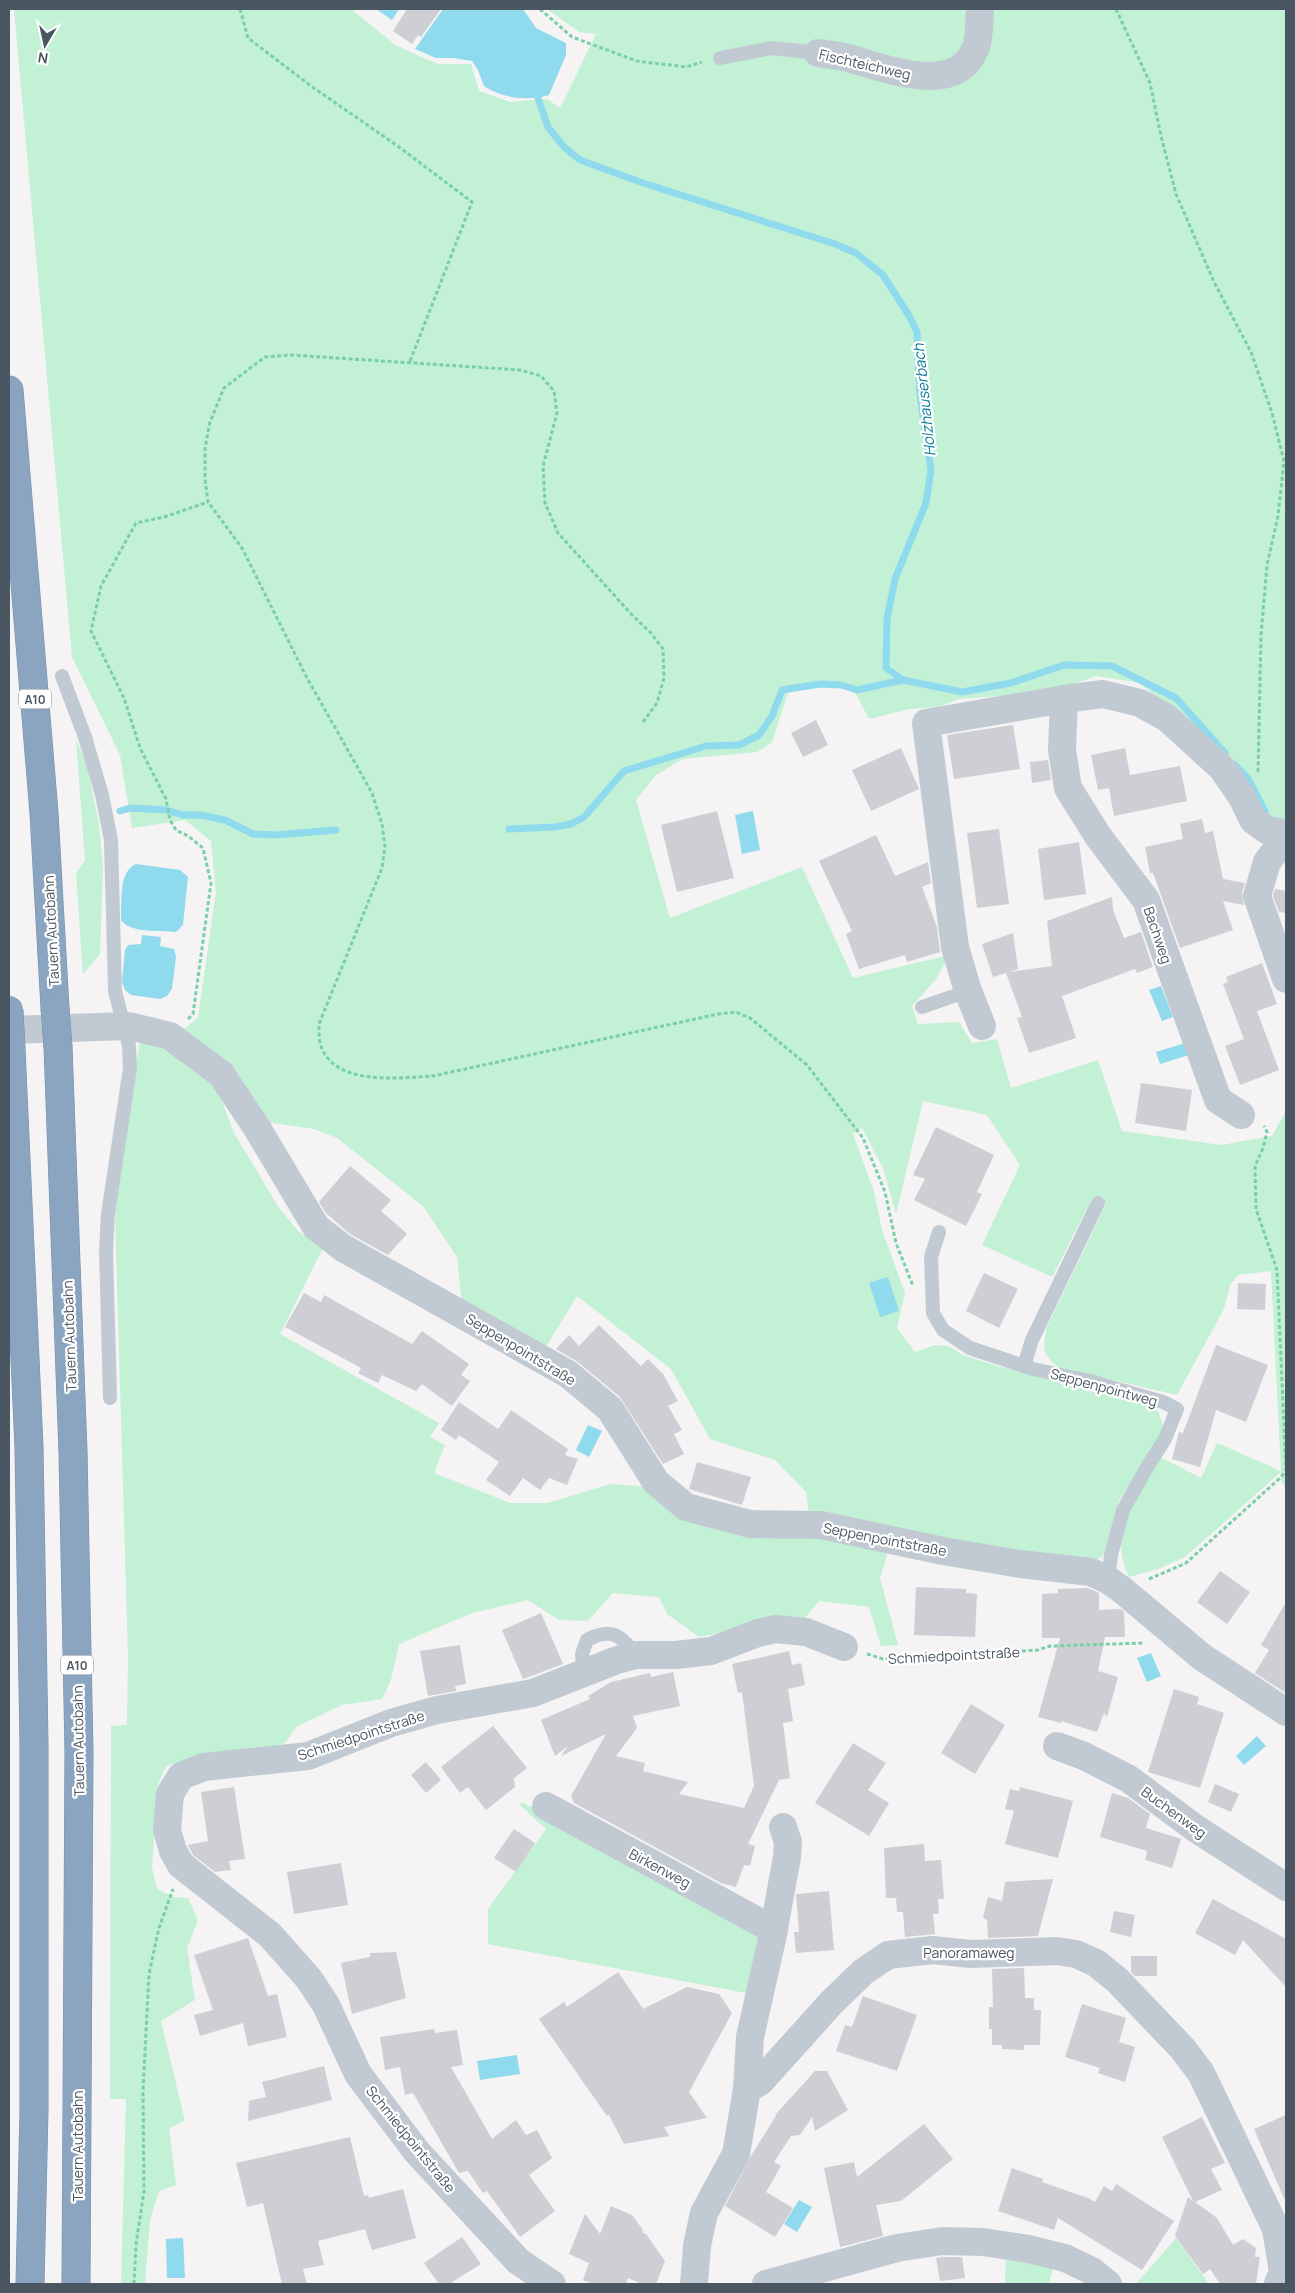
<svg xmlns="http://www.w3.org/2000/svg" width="1295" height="2293" font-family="Manrope,sans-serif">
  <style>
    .green { fill: #c3f1d5 }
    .water { fill: #90daee }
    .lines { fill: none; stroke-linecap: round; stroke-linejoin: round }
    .stream { stroke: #90daee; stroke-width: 7 }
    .building { fill: #cdcfd5 }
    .highway-casing { stroke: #7690ad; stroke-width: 29 }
    .path { stroke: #7ad0a6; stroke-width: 3; stroke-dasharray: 4 2.5; stroke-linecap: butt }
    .lane { stroke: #c1cad2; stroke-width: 14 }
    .street { stroke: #c1cad2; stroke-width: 28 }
    .highway { stroke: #8ba5c1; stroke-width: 28 }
    .highway-bridge-casing { stroke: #7690ad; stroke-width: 29; stroke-linecap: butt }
    .highway-bridge { stroke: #8ba5c1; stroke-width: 28 }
    .labels { text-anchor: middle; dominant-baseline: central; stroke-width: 4.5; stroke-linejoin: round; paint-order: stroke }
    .shield { fill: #fff; stroke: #808990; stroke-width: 1 }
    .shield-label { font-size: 12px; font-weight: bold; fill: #4a5661 }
    .street-label { font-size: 14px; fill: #4a5661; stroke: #fff }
    .water-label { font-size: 15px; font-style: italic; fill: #0c7c9b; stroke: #fff }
  </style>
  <rect width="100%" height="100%" fill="#f5f3f3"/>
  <g class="green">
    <path d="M 14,9 L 351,9 L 397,46 L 438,64 L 471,64 L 479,91 L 511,102 L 547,99 L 560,108 L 596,34 L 579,32 L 547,9 L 974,9 L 969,40 L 953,63 L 921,70 L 864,56 L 821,40 L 818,53 L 820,66 L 881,74 L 914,83 L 934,85 L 954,81 L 972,67 L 985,51 L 988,9 L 1286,9 L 1286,821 L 1270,817 L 1256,809 L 1243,784 L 1214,747 L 1140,683 L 1096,676 L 1053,692 L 959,699 L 938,707 L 909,709 L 869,719 L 852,686 L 790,687 L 772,742 L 757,752 L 683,759 L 656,775 L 636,800 L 670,918 L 802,867 L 853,978 L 949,955 L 936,979 L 912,1006 L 918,1024 L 959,1022 L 972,1043 L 997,1039 L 1011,1088 L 1098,1060 L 1122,1131 L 1221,1145 L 1272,1136 L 1286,1111 L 1286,1488 L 1282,1483 L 1281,1472 L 1185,1557 L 1158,1569 L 1129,1577 C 1107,1532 1137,1494 1160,1457 L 1201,1478 L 1217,1443 L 1281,1471 L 1271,1271 L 1238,1275 L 1230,1285 L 1224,1309 L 1177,1395 L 1058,1367 C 1041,1354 1043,1347 1047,1327 L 1106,1204 L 1093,1197 L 1052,1277 L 982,1245 L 1020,1165 L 987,1115 L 923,1101 L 896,1214 L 883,1168 L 862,1128 L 853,1134 L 874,1191 L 882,1230 L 905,1293 L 897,1328 L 915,1352 L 935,1345 L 948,1346 L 963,1355 L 1004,1368 L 1108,1392 L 1152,1405 L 1159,1413 L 1163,1425 L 1160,1438 L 1118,1502 L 1104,1554 L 1095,1562 L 966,1548 L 895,1530 L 809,1514 L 806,1492 L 775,1460 L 710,1439 L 671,1369 L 577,1296 L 544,1350 L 462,1305 L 457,1257 L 423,1206 L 337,1138 L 314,1129 L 273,1123 L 258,1124 L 224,1067 L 180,1032 L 198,1018 L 216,892 L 211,841 L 185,820 L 132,828 L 120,755 L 72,657 Z"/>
    <polygon points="76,739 87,766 99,824 103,868 100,954 83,974 76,873 85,861"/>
    <polygon points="140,1039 168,1048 217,1088 234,1133 279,1208 298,1231 323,1248 280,1334 439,1423 430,1437 445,1445 434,1473 510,1503 548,1503 610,1484 651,1487 728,1507 795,1515 890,1545 880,1578 898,1645 881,1646 869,1607 819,1601 802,1622 773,1623 699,1637 667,1614 659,1597 613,1593 588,1621 559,1620 528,1600 472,1613 399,1644 391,1680 382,1699 342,1705 296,1727 285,1743 257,1753 189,1760 166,1766 158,1784 152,1867 157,1889 173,1897 188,1898 198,1920 187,1948 195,2000 161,2021 185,2121 169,2128 176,2185 159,2191 150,2220 145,2284 121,2284 126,2099 110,2099 111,1726 127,1725 128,1658 115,1213"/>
    <polygon points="522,1802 747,1925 758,1935 761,1946 751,1994 488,1944 488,1909 546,1829 520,1805"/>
    <polygon points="1176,2238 1209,2284 1136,2284"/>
    <polygon points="1006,2256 1054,2263 1049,2284 1005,2284"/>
  </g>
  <g class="water">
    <polygon points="376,9 399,9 392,20"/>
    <path d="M 443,9 L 523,9 L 536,28 L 566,43 L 566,55 L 549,95 C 527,101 504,99 484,86 L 478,70 L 472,61 L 453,58 L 436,58 L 415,49 Z"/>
    <polygon points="753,811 760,850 742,854 735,815"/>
    <path d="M 136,864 L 180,870 L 188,877 L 183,925 L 176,932 C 160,930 131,934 121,920 C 122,902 118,872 136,864 Z"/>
    <polygon points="142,935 161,937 160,946 174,949 176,957 172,989 167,996 160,999 131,995 125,990 122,982 125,950 128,945 141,944"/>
    <polygon points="1161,986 1173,1017 1162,1021 1149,990"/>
    <polygon points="1185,1043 1189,1055 1160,1064 1156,1052"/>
    <polygon points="888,1277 899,1311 880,1317 869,1283"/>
    <polygon points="588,1425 602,1431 589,1457 576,1450"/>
    <polygon points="1151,1653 1161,1676 1147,1682 1137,1658"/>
    <polygon points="1257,1736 1266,1746 1244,1765 1236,1756"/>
    <polygon points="517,2055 520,2074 480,2080 477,2061"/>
    <polygon points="799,2200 812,2207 797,2232 784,2224"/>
    <polygon points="183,2238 185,2278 167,2278 166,2239"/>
  </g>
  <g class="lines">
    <g class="stream">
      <polyline points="538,98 548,127 564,147 580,160 643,183 835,244 856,253 883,275 908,314 917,332 920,395 931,470 926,503 895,579 887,619 886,668 903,680"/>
      <polyline points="1235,765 1248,779 1265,811"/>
      <polyline points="120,811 130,808 166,810 183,815 200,815 225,820 253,834 275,835 336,830"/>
      <polyline points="509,829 555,827 571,824 584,817 624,771 706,746 739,745 759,735 772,716 782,690 820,684 841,685 857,690 903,680 962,692 1011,683 1064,665 1112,666 1176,698 1225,753"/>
    </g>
  </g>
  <g class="building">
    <polygon points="407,9 441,9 421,37 418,35 412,44 393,31"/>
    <polygon points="816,720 828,745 803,757 791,733"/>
    <polygon points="1013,725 1020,769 954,779 947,735"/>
    <polygon points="901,748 919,789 871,811 852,770"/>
    <polygon points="1125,748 1130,775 1180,766 1187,801 1114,816 1109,788 1098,790 1091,755"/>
    <polygon points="1048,760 1051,780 1032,783 1030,762"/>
    <polygon points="717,811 734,878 677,892 661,825"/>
    <polygon points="1202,819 1205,833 1213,831 1223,879 1245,883 1242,892 1244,905 1223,901 1233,930 1180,948 1153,873 1150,873 1145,847 1183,839 1180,824"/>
    <polygon points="999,829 1009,904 977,908 967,833"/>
    <polygon points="876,835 895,876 928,862 931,883 922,887 937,927 940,952 907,962 905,955 859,969 846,934 852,931 819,861"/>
    <polygon points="1079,842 1086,894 1044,900 1038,849"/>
    <polygon points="1275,889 1286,891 1286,913 1279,912 1273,896"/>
    <polygon points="1112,897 1113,910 1124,938 1141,932 1153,967 1137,973 1135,969 1062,996 1076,1038 1029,1053 1017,1018 1022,1017 1006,973 993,977 982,944 1013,933 1018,969 1009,972 1052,966 1047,921"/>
    <polygon points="1262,963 1277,1004 1257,1011 1279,1070 1240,1085 1225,1046 1244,1039 1223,984 1228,982 1226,977"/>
    <polygon points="1141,1083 1192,1090 1186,1131 1135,1123"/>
    <polygon points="936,1127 994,1155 977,1192 982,1194 966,1226 914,1200 925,1179 913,1175"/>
    <polygon points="350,1166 391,1200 381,1211 407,1234 388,1255 350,1234 326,1213 319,1202"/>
    <polygon points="984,1273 1018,1289 999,1328 966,1311"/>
    <polygon points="1238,1283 1266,1284 1265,1310 1237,1309"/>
    <polygon points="304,1293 321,1302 324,1295 412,1344 422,1331 469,1364 461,1375 470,1381 452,1406 422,1384 416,1391 382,1375 378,1383 358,1373 361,1368 285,1327"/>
    <polygon points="599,1325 641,1366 648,1359 663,1374 678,1401 668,1406 682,1430 674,1434 684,1454 663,1464 620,1397 578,1362 556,1349 569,1335 579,1346"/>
    <polygon points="1216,1345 1268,1365 1246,1422 1216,1410 1200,1467 1172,1459 1179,1432 1183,1433"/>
    <polygon points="459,1402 498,1429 511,1410 568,1449 565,1455 578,1459 567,1485 549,1478 540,1490 523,1478 510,1496 486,1480 499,1462 459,1435 456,1440 441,1430"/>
    <polygon points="697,1462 751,1477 742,1505 689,1489"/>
    <polygon points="1220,1571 1250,1592 1227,1624 1197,1602"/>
    <polygon points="916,1587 966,1589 966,1593 977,1594 975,1637 914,1635"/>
    <polygon points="1088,1588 1099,1593 1099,1610 1121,1609 1124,1612 1125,1637 1105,1637 1098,1671 1118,1677 1107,1717 1104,1713 1097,1732 1061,1721 1061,1723 1038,1717 1060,1638 1042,1638 1042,1594 1058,1593 1058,1589"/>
    <polygon points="1286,1602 1286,1693 1255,1673 1269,1650 1261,1645"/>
    <polygon points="541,1613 563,1664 523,1679 502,1630"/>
    <polygon points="460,1645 466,1684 455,1686 456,1691 428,1696 420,1651"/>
    <polygon points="789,1651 792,1665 801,1663 805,1685 788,1689 793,1721 783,1723 790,1778 779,1780 748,1844 755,1846 750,1866 744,1865 736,1887 721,1883 574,1803 571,1796 606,1734 561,1756 568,1746 555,1756 541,1720 590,1699 588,1696 611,1682 650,1673 651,1677 673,1672 680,1706 633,1716 637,1728 616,1756 645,1763 643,1771 688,1782 679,1794 744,1808 754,1786 742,1692 738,1693 732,1664"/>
    <polygon points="1174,1689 1199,1697 1197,1704 1224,1713 1200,1788 1148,1772"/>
    <polygon points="971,1704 1005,1725 975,1774 941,1753"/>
    <polygon points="493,1726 527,1768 514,1778 515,1787 486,1810 468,1787 460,1793 441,1767"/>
    <polygon points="853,1743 886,1763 868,1790 889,1803 869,1836 815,1803"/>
    <polygon points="426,1762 441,1780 426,1793 411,1775"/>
    <polygon points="1215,1784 1239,1794 1231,1812 1208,1802"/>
    <polygon points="234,1787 245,1859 229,1861 231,1870 215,1872 193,1855 188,1845 208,1841 201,1792"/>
    <polygon points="1020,1787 1073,1801 1058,1858 1005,1844 1014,1811 1005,1809 1010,1789 1019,1791"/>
    <polygon points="1112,1793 1128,1798 1150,1814 1146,1828 1181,1839 1172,1868 1145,1860 1147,1851 1100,1837"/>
    <polygon points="514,1829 535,1843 516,1872 494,1858"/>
    <polygon points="924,1844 925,1861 941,1860 944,1899 938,1899 939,1914 933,1914 935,1934 905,1937 903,1912 897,1912 896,1898 886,1898 884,1848"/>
    <polygon points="341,1863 348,1905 294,1914 287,1872"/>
    <polygon points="1053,1879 1038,1936 988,1938 987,1920 983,1918 988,1897 1002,1901 1005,1882"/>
    <polygon points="829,1891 834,1950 796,1953 794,1932 799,1932 796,1894"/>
    <polygon points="1213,1899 1286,1939 1286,1987 1243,1940 1235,1955 1195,1933"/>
    <polygon points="1114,1911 1135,1915 1131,1937 1110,1932"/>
    <polygon points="248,1938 268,1996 277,1994 287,2037 248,2046 243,2023 200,2036 194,2015 213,2010 194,1955"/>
    <polygon points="396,1952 406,1998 352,2014 341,1963 370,1957 370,1953"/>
    <polygon points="1131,1956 1157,1956 1157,1976 1135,1976 1131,1972"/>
    <polygon points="1024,1968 1025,1998 1034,1998 1034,2010 1041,2010 1040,2045 1024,2045 1024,2050 1002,2049 1002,2045 992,2045 992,2029 989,2029 989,2007 993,2007 992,1969"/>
    <polygon points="618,1972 643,2009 687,1987 719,1994 732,2013 689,2092 707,2118 664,2127 669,2136 624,2144 609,2115 607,2116 539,2019 564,2002 567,2007"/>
    <polygon points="863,1996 917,2015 897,2071 836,2051 845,2025 852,2027"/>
    <polygon points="1082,2004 1126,2018 1119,2042 1135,2047 1125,2082 1098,2073 1100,2068 1065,2057"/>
    <polygon points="434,2029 435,2033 457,2030 463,2065 451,2067 492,2139 516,2120 526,2135 537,2130 552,2158 529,2175 555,2211 520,2237 487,2191 483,2193 468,2171 459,2173 413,2093 405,2095 400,2067 385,2070 380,2037"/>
    <polygon points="324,2066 332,2100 248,2121 249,2101 266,2097 262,2082"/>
    <polygon points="815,2071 827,2071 848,2110 815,2131 812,2117 800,2135 791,2136 774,2162 781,2166 766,2192 793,2208 775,2237 725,2206 752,2154 776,2116 775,2115"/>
    <polygon points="1286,2115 1286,2203 1254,2129"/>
    <polygon points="1202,2117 1225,2163 1211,2169 1222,2190 1195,2202 1217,2218 1233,2245 1243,2239 1256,2248 1255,2257 1260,2257 1256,2284 1220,2284 1210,2269 1203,2274 1175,2236 1188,2197 1193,2201 1162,2137"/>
    <polygon points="924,2124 953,2159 901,2201 876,2205 883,2236 840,2247 824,2168 854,2162 857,2177"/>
    <polygon points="350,2137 364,2196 368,2195 369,2198 403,2189 416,2238 372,2250 365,2229 318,2241 324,2265 303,2269 307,2284 282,2284 263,2203 247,2207 236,2163"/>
    <polygon points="1012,2168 1043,2179 1042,2182 1088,2198 1095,2202 1104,2186 1112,2191 1116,2184 1174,2221 1142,2270 1058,2218 1054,2230 998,2211"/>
    <polygon points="611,2206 632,2215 643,2230 642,2232 646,2234 665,2261 656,2284 642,2284 628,2278 626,2284 593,2284 583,2280 589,2263 569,2254 585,2214 600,2234"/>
    <polygon points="462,2237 481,2264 449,2284 439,2284 424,2263"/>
    <polygon points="943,2257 962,2257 965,2278 940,2281 936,2258"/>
  </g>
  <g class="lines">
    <g class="highway-casing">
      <g id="highway">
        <polyline points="9,390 44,813 55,1008"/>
        <polyline points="58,1047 73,1452 79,1752 76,2284"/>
        <polyline points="11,1049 29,1447 34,1744 34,2111 30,2284"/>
      </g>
    </g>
    <g class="path">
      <polyline points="240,9 248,38 311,86 399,147 472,202 409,364"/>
      <polyline points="540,9 572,37 637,61 686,67 702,62"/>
      <polyline points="1116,9 1150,83 1161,136 1176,194 1214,282 1251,352 1272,413 1284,461 1278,516 1267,565 1261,635 1258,774"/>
      <path d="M 643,722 L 657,703 L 664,678 L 663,649 L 651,633 L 633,616 L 558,533 L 545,503 L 543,466 L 557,413 L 554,391 L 541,376 L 520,370 L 291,355 L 265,357 L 224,388 L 210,422 L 205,448 L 205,479 L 208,502 L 242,548 L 307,678 L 372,793 L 382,824 L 385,846 L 382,868 L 319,1024 C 319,1030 319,1037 320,1043 C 332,1087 399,1078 433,1076 L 718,1014 L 736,1012 L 750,1018 L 807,1065 L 863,1138 L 885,1192 L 896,1243 L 913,1286"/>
      <polyline points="188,1019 193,1014 211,883 203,848 188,836 176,830 170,820 166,799 140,748 124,698 91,631 101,586 136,523 164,517 208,502"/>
      <polyline points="1149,1579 1186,1563 1279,1479 1286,1471 1277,1270 1256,1209 1255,1166 1263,1148 1267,1132 1264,1126"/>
      <polyline points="867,1654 883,1659 1038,1650 1050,1646 1144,1643"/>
      <polyline points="134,2284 136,2244 144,2191 143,2091 149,1974 159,1928 173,1889"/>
    </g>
    <g class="lane">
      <polyline points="720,58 772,48 818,53"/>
      <polyline points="62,676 85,737 102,795 111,840 115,991 129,1046 130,1068 108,1214 106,1250 110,1398"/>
      <polyline points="922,1007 968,991"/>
      <polyline points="939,1232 931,1257 933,1313 943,1330 970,1348 1033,1369 1090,1381 1163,1402 1177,1409 1165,1439 1146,1469 1123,1510 1111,1555 1108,1580"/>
      <polyline points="1024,1366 1032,1340 1098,1203"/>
      <path d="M 584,1674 L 582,1654 L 587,1640 C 612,1627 620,1635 636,1655"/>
    </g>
    <g class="street">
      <path d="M 818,53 C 828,55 839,55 848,58 C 885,68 957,98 976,47 C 980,36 979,20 980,9"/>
      <polyline points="1286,837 1267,862 1257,896 1286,979"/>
      <polyline points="982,1026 968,991 955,947 926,723 1064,699"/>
      <polyline points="9,1030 129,1026 170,1036 221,1074 257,1128 316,1227 343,1248 568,1374 610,1409 656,1482 686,1507 750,1524 821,1525 943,1551 1020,1564 1091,1572 1108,1580 1121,1589 1202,1657 1286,1712"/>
      <polyline points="1241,1115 1218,1100 1146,900 1098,836 1068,788 1062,750 1064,699 1103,694 1140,703 1167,718 1222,768 1242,797 1253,820 1267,830 1286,833"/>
      <polyline points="1057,1746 1084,1756 1129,1779 1195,1828 1286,1887"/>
      <polyline points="546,1806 774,1930"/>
      <polyline points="747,2089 750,2037 772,1939 787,1857 788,1842 783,1827"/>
      <polyline points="552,2284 518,2261 417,2152 358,2074 326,2005 309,1979 270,1935 181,1865 173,1851 167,1830 170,1794 181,1776 204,1767 308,1756 391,1723 437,1710 533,1693 617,1660 636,1655 676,1655 711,1651 758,1633 775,1629 806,1632 844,1647"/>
      <polyline points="694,2284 697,2246 704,2213 736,2154 747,2089 760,2082 831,2003 863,1972 888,1955 933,1950 971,1954 1057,1951 1076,1954 1096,1963 1117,1980 1183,2049 1201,2073 1276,2229 1283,2272 1278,2284"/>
      <polyline points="766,2284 897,2248 942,2241 983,2242 1029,2249 1065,2258 1092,2271 1108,2284"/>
    </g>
    <use href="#highway" class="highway"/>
    <g class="highway-bridge-casing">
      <g id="highway-bridge">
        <polyline points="55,1008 58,1047"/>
        <polyline points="9,1010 11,1049"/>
      </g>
    </g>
    <use href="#highway-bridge" class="highway-bridge"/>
  </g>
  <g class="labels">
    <g class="shield">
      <rect x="19" y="689.5" width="32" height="19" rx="4"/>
      <rect x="61" y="1655.5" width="32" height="19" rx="4"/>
    </g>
    <g class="shield-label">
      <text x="35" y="699">A10</text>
      <text x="77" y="1665">A10</text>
    </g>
    <g class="street-label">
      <text transform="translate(865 64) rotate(13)">Fischteichweg</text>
      <text transform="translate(51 931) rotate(-93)">Tauern Autobahn</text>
      <text transform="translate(1158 935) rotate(71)">Bachweg</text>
      <text transform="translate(69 1336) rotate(-92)">Tauern Autobahn</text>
      <text transform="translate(521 1349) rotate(31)">Seppenpointstraße</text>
      <text transform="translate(1104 1387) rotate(15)">Seppenpointweg</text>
      <text transform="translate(885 1539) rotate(11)">Seppenpointstraße</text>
      <text transform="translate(954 1655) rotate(-3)">Schmiedpointstraße</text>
      <text transform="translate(361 1735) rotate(-18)">Schmiedpointstraße</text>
      <text transform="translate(78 1741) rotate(-91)">Tauern Autobahn</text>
      <text transform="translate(1174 1812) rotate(36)">Buchenweg</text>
      <text transform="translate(660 1868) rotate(28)">Birkenweg</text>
      <text x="969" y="1952">Panoramaweg</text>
      <text transform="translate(411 2139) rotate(51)">Schmiedpointstraße</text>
      <text transform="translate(77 2146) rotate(-90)">Tauern Autobahn</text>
    </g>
    <g class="water-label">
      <text transform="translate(924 400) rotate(-96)">Holzhauserbach</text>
    </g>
  </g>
  <rect width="1295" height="2293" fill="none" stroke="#4a5661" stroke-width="20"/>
  <g transform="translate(45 45) rotate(189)" stroke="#ffffff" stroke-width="4" paint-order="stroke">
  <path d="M0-4L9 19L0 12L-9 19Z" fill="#4a5661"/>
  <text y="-8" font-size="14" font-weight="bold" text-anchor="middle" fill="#4a5661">N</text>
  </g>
</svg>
